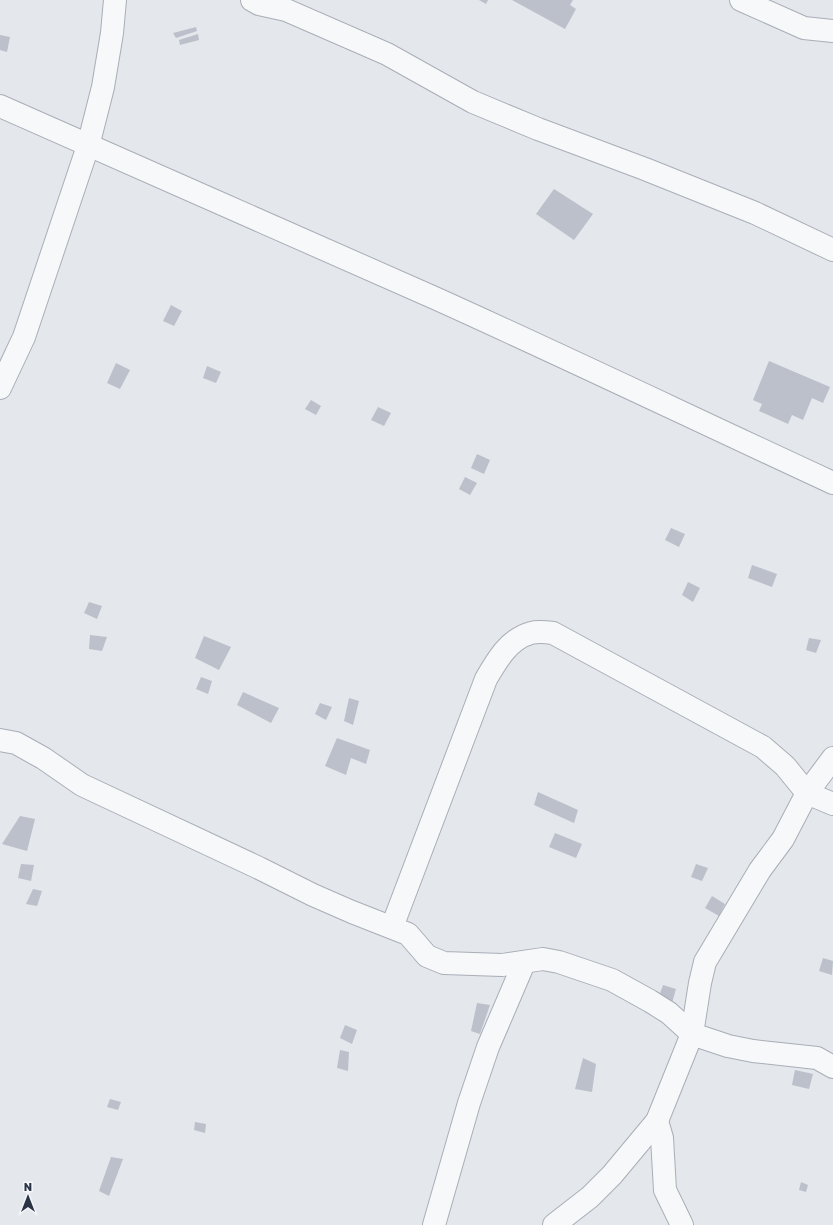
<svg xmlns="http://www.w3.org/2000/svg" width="833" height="1225" font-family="'Golos Text',sans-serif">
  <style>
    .building { fill: #bbc0ca }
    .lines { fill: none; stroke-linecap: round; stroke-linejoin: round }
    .minor-casing { stroke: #a9aeb7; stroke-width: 24 }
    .minor { stroke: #f7f8fa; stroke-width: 22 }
  </style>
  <rect width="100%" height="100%" fill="#e4e7ec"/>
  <g class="building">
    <polygon points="479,0 488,0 486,4"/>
    <polygon points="512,0 573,0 570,5 576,9 565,29"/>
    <polygon points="196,27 197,31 176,38 173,33"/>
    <polygon points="198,34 199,40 180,45 179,40"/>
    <polygon points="0,35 10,37 7,52 0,50"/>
    <polygon points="554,189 593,214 574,240 536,214"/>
    <polygon points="171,305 182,311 174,326 163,321"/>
    <polygon points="769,361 830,387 823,403 812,398 803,420 792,415 788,424 759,411 762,404 753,400"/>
    <polygon points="116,363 130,370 120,389 107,383"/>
    <polygon points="207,366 221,372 216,383 203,378"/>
    <polygon points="311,400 321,406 316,415 305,409"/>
    <polygon points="378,407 391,413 384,426 371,420"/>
    <polygon points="477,454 490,460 484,474 471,468"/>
    <polygon points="465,477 477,483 470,495 459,489"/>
    <polygon points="671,528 685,534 679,547 665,540"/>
    <polygon points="752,565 777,574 772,587 748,578"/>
    <polygon points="688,582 700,588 693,602 682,595"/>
    <polygon points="89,602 102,606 97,619 84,613"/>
    <polygon points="90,635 107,637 102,651 89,649"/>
    <polygon points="204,636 231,647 219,670 195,658"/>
    <polygon points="809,638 821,640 816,653 806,650"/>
    <polygon points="201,677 212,681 208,694 196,689"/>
    <polygon points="243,692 279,708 271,723 237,705"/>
    <polygon points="349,698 359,701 353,725 344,721"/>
    <polygon points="320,703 332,707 326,720 315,714"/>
    <polygon points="337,738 370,750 366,764 351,758 346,775 325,766"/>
    <polygon points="538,792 578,810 574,823 534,805"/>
    <polygon points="20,816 35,819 27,851 2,844"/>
    <polygon points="555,833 582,844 576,858 549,847"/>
    <polygon points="21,864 34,865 31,881 18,878"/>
    <polygon points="696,864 708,868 702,881 691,877"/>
    <polygon points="33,889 42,891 37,906 26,904"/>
    <polygon points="712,896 725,904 719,916 705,908"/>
    <polygon points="823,958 833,961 832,975 819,971"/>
    <polygon points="663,985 676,989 672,1003 658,999"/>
    <polygon points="477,1003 490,1005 480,1034 471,1031"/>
    <polygon points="345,1025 357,1030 352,1044 340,1038"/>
    <polygon points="340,1050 349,1052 348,1071 337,1068"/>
    <polygon points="583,1058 596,1064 592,1092 575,1089"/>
    <polygon points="795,1070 813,1074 809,1089 792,1085"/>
    <polygon points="110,1099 121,1102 118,1110 107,1107"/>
    <polygon points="195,1122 206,1124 205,1133 194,1130"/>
    <polygon points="111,1157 123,1159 109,1196 99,1191"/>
    <polygon points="801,1182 808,1185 806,1192 799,1190"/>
  </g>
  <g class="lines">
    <g class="minor-casing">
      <g id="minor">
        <polyline points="252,0 259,4 286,10 387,54 473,102 538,129 645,169 755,213 833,250"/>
        <polyline points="741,0 804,28 833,31"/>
        <path d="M 0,106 C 145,171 292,234 437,299 C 570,359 701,422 833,483"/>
        <polyline points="0,388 24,337 88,146 103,87 112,33 115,0"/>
        <polyline points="0,740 16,743 43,758 82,785 259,868 313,895 352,912 408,934 427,956 444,963 502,965 543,959 559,962 612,980 650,1001 669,1013 692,1034 728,1046 753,1051 817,1058 833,1067"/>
        <path d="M 392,927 L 486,679 C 497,660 509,639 531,633 C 538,631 546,632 553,633 L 763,747 L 785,766 L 807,793 L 833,804"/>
        <polyline points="657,1121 662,1138 665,1190 682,1225"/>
        <polyline points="434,1225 469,1103 488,1047 524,963"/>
        <polyline points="554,1225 590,1197 612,1175 657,1121 692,1034 700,983 705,962 760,870 783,839 807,793 833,758"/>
      </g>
    </g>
    <use href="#minor" class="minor"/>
  </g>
  <g transform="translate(28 1197)" stroke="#f4f6f9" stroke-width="3" paint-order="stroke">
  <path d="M0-3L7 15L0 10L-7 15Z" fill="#2b3445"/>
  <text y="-6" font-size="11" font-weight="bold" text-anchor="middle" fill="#2b3445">N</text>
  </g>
</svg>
